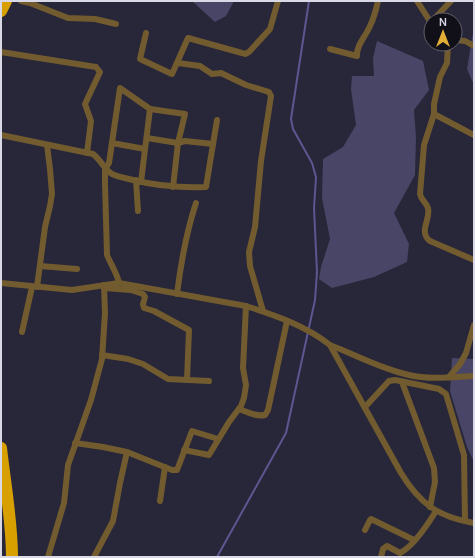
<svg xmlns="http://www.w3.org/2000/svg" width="475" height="558" font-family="Manrope,sans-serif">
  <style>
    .green { fill: #494566 }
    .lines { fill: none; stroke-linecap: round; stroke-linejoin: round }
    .stream { stroke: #5e5690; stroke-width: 2 }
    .street { stroke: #715b2f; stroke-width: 6 }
    .highway { stroke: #d79f00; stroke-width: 12 }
  </style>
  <rect width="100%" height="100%" fill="#282639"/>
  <g class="green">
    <polygon points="192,1 234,1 226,16 215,22"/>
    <polygon points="474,27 474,85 467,69"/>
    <polygon points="377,41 423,61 429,90 414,110 416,137 415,175 394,213 409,244 407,262 374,277 332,288 319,279 321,267 330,239 322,198 323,159 343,147 356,125 351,89 352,76 374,76 373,58"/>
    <polygon points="452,358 474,359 474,462 467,447 450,391"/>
  </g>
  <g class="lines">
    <polyline class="stream" points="217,557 286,433 315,300 317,272 314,208 316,177 312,163 293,129 291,119 309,1"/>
    <g class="street">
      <polyline points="21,1 30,3 68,18 95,19 116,24"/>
      <polyline points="417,1 431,23"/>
      <polyline points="433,20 451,1"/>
      <polyline points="146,33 140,59 172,74 188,38 242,53 245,54 249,52 270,29 278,1"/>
      <polyline points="455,40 465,41 474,46"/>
      <path d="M 448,44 L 447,63 L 440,77 L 434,104 L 434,114 L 424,145 L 420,194 C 421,200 426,202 428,208 C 431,219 418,232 430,241 L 474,260"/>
      <path d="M 330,49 L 357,56 C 356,45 366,36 370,26 C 374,18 376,10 378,1"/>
      <polyline points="1,52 96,67 100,72 85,104 91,121 87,153"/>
      <polyline points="178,63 200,66 212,74 221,73 246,85 269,92 271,96 261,161 255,227 249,252 250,266 263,311"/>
      <polyline points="434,114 474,135"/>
      <path d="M 1,135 L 93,154 C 101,160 104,169 112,174 C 118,177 126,178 133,180 C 157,186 180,188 206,187 L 217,120"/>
      <polyline points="147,138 178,143 185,141 213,144"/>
      <polyline points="112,143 145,149"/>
      <polyline points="136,180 138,211"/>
      <polyline points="141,182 150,109"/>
      <polyline points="40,266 77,269"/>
      <path d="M 1,283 L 72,290 L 119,283 L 246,306 C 275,315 306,326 330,345 L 401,473 C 420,504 438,517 474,523"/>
      <path d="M 119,283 C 117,273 111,265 107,255 L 105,184 L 105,169 L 109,163 L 120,88 L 150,109 L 185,114 L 178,143 L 173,187"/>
      <polyline points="37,287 45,227 50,206 52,194 50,169 47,145"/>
      <polyline points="104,288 131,290 143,294 145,297 143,304 144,308 154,311 189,330 187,380"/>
      <path d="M 177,294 C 181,262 186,233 196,203"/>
      <polyline points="22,332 32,287"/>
      <path d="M 330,345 C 356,355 381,369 409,375 C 430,380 453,377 474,376"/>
      <polyline points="102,355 128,359 143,364 168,379 209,381"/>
      <polyline points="449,377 460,364 466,353 474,325"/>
      <polyline points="402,382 434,468 435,482 430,507"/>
      <polyline points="365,407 389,381 395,380 439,389 446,394 464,455 465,521"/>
      <path d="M 239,409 C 247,412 256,417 265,415 L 268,410 L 287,321"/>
      <polyline points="75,443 103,447 127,452 172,470 177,470 192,431 218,439"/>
      <polyline points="184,450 209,455 229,422 241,406 244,398 246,385 243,368 246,306"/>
      <polyline points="160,501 165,467"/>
      <polyline points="365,530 370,520 371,519 414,540"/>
      <polyline points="48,557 64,503 68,465 91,400 102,359 105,313 104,285"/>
      <polyline points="94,557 113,521 120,483 127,452"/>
      <path d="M 381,557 L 383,549 L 387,546 L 400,553 C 414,546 428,524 436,511"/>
    </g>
    <g class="highway">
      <polyline points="1,11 6,1"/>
      <path d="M 1,448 C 5,484 12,521 12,557"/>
    </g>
  </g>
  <rect width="475" height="558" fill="none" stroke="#d9d8e6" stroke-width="4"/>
  <g transform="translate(443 32)"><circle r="19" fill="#111019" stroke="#61606b"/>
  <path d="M0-3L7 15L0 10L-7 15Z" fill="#e3ae35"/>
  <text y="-6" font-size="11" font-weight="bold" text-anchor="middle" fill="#d9d8e6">N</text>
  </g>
</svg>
